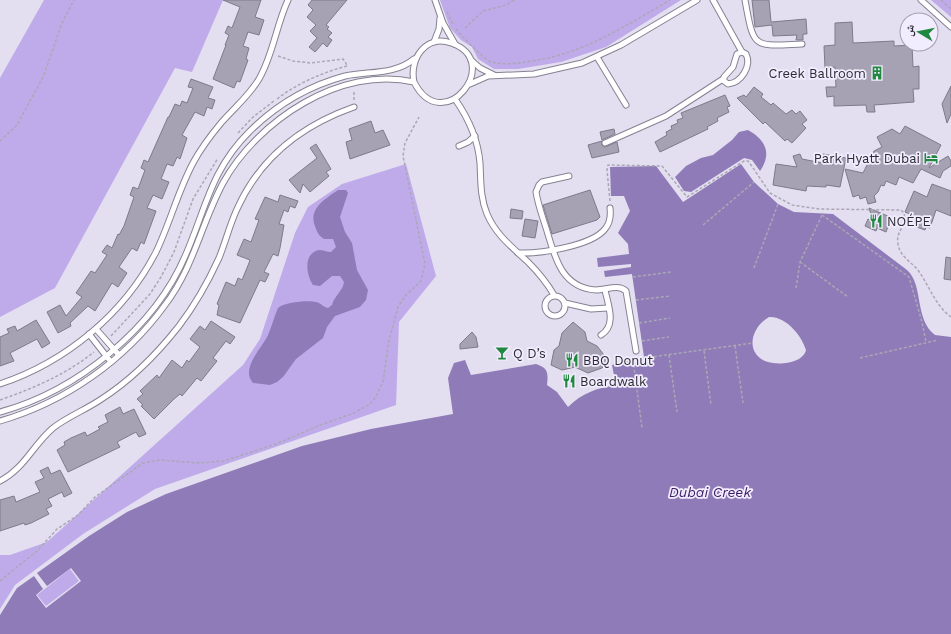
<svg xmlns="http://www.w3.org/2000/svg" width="951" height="634" font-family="'Work Sans','Noto Naskh Arabic',sans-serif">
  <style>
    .green { fill: #bfabea }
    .water { fill: #8f7bb8; fill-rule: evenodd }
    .building { fill: #a6a2b3; stroke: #7e7a8a }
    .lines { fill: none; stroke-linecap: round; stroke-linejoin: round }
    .service-casing { stroke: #868292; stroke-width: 7 }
    .path { stroke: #aba7b5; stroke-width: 1.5; stroke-dasharray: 3 2; stroke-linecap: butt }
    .service { stroke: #fff; stroke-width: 5 }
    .labels { text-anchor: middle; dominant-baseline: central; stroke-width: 3.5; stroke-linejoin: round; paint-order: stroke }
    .poi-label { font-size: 13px; fill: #2d2b32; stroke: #f1ecfe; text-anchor: start }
    .water-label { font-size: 14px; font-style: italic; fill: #3b1c65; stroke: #f1ecfe }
  </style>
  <rect width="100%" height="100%" fill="#e3def0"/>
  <g class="green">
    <polygon points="44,0 223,0 192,72 175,68 55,288 0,317 0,78"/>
    <polygon points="440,0 681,0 606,47 561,62 518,69 494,69 478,59 472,47 461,40 450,28"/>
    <polygon points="931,0 951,0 951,17"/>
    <polygon points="406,164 436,276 399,322 396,405 155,489 83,534 15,585 0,609 0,555 10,555 47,542 243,365 260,339 295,233 308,207 342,184"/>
    <polygon points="70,569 79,581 46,606 37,595"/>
  </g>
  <g class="water">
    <path d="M 748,130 C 766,140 772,154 760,171 L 752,160 L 744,158 L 691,192 L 684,191 L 675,177 L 686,166 L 701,158 L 713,155 L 732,140 L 739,132 Z"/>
    <path d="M 741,164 L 754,182 L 778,204 L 794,212 L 833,214 L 907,270 C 924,285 914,319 935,335 L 951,337 L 951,634 L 0,634 L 0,615 L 17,588 L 34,576 L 43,589 L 36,595 L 46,608 L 81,581 L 71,568 L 47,586 L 37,573 L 89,536 L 127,512 L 166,494 L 302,446 L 371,429 L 453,414 L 448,378 L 454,363 L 465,360 L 471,375 L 536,364 C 549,368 548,374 547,385 L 557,392 L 568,407 C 582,393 597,388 616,385 L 612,365 L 644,357 L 632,274 L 605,277 L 604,271 L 631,267 L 631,264 L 598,267 L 597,258 L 629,254 L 628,244 L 618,233 L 630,211 L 624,196 L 611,196 L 610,167 L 656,166 L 683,202 ZM 769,317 C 786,316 802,336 806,350 C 803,364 776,366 765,361 C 745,352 751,327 769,317 Z"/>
    <path d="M 338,190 L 346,190 L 348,193 L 340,217 L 345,232 L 352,243 L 357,270 L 368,290 L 366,300 L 360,307 L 335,316 L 327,327 L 323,338 L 296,359 L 283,377 L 277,382 L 270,385 L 253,383 C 240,369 262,348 268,335 C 272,326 274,317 278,308 C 284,302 308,300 316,302 C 321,303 323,307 328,308 L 332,305 C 334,296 343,291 344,282 L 340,276 L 332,276 L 320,286 L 313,285 C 306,275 303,253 319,250 C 323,250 327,252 331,252 L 336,247 L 333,239 L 324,239 C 319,236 317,232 315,226 C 308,209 325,199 338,190 Z"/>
  </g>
  <g class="building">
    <polygon points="223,0 261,0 255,17 264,20 259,35 248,32 243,46 249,48 246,59 248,60 240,82 237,81 234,88 213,79 226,45 225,45 229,35 225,33 228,26 232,28 240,7"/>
    <polygon points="312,0 347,0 326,25 329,27 327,29 332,33 328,37 332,40 327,47 323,43 315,52 309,47 317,38 310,31 316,25 307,17 313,10 308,5"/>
    <polygon points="752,0 769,0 771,22 806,19 807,34 803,34 803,40 796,40 797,35 773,36 772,25 755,27"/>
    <polygon points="852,22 853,43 894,41 894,46 912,45 913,67 919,66 919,89 913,89 914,102 874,105 875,112 867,112 866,105 834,106 834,96 827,97 826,87 836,87 835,67 825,68 824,46 835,45 835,23"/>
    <polygon points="191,79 213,87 208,98 215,100 212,109 207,107 204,116 195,112 182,135 187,138 180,159 177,157 173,166 167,164 161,179 169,182 162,199 153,195 147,208 156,211 144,244 141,242 137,251 132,248 119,267 127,273 118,287 112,283 95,311 88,306 70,323 71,326 58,333 47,312 60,305 66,316 82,297 76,293 91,271 95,273 107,255 102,252 107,245 112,248 118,234 119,235 124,226 134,197 130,195 133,187 138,189 145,170 141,168 144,160 148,162 168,117 169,117 175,104 180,106 182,101 187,103 193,88 188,87"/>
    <polygon points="951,86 951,114 947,123 942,104"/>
    <polygon points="754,87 763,94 761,97 771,105 773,103 786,114 792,110 796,114 800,111 807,120 802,124 806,128 792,143 787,139 785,141 765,122 763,124 737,98 744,95 746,97"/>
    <polygon points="725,95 730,106 727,107 729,112 717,118 718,121 707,127 708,129 660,152 655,142 667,135 666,132 672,129 671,126 678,123 677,120 683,118 681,113"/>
    <polygon points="371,121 375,133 383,130 390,145 350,159 346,142 352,140 349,129"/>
    <polygon points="905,126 941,145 929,168 948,156 951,161 951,166 943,171 940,178 921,169 913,183 899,177 896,185 886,181 884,186 881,185 878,192 874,196 876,202 868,204 866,197 860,199 859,195 853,197 845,169 863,173 874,151 882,147 877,137 892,129 900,134"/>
    <polygon points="614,129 615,134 602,140 600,132"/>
    <polygon points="602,141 602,145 605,147 617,142 619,152 592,158 588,145"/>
    <polygon points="316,144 331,169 326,172 329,176 310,192 303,184 300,193 289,180 317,158 310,148"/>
    <polygon points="800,154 802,159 833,165 823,154 846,158 840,187 826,185 826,187 807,186 806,191 773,185 776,164 797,167 793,156"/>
    <polygon points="932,184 951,191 951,216 936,210 930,228 926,227 925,230 914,226 915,223 907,220 910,214 905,212 914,191 927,197"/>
    <polygon points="590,190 600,217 597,220 552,234 543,205"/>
    <polygon points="280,195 298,201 295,208 290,206 288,212 284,210 279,224 284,225 280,248 278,256 273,254 264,272 269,274 265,282 260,280 240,323 217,315 219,305 217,304 226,282 235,286 238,278 242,280 249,263 250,260 237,255 244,239 251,242 259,220 255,219 265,197 278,202"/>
    <polygon points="869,208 890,217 887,223 889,224 886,232 877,228 876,231 865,226 868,219 873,221"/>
    <polygon points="511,209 523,211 522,219 510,218"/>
    <polygon points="525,219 538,221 535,238 522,236"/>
    <polygon points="946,257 951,258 951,280 944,279"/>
    <polygon points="36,320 50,343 42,348 37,339 10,353 14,361 0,366 0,337 9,333 7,329 15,326 17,331"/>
    <polygon points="211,321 235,337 230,344 226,341 213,358 217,361 201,381 197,378 182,396 180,394 174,399 154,419 141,406 143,405 137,399 143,394 140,391 157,375 159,378 172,360 182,368 187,360 189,362 200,347 190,339 200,326 205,330"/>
    <polygon points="573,322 585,332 587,341 597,346 604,355 607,362 602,368 588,373 575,367 562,370 551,365 554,350 559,346 562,333"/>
    <polygon points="472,332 476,337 478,347 460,349 460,344"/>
    <polygon points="120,407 123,414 134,409 146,434 139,437 136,432 117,442 120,447 68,472 57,450 65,445 64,442 71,438 85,432 87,436 100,429 98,427 108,422 105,415"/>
    <polygon points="48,467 51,474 60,470 72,493 64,497 62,492 48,499 52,506 46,509 49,514 31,523 25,525 24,523 0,531 0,500 14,496 16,502 40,492 35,482 44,478 40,471"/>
  </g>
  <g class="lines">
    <g class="service-casing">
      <g id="service">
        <polyline points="435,0 443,23 455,44"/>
        <polyline points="713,0 742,52"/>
        <path d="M 745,0 C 754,50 753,46 802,44"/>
        <polyline points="921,0 951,27"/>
        <polyline points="434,42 439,29 440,18"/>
        <path d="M 742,52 L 746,54 C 752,66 741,83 728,84 L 724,81 L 724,77 L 733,67 L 737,54 Z"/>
        <polyline points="597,57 626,105"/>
        <polyline points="471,60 480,68 494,75"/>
        <polyline points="470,84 488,76 534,74 582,63 621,45 697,0"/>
        <path d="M 455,99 C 469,119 478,139 480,163 C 481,181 480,197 487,214 C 496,235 512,247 528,262 C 538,272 547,283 554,295"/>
        <polyline points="605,143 666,116 723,79"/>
        <polyline points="459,146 468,142 475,136"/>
        <path d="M 569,176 L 542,182 L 539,185 L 536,192 C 538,205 543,218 547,231 C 555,258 562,288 596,290 C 606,290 618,284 626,291 L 636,351"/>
        <path d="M 518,253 C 539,254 592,246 605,229 C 610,223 611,216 610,208"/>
        <circle cx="555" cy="306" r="10"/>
        <polyline points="565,303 591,309 608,308"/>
        <polyline points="96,329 119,355"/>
        <polyline points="89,334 111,362"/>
        <path d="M 601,335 C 617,325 608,305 605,290"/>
        <path d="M 0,384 C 66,362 124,314 156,252 C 170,223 178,191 193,163 C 201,148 211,135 221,123 C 234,108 249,96 259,79 C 273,55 276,26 288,0"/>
        <path d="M 0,412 C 77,391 155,328 186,254 C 206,208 211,170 249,132 C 276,105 308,86 345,76 C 368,71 395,75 414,59"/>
        <path d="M 0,421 C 66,402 125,360 165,305 C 194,267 201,224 223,183 C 257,121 341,65 414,82 C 443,139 505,61 451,43 C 426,34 409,59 414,82"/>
        <path d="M 0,481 C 24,469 33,445 53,428 C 67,417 85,410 100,400 C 130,381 157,354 179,326 C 195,305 208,282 219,258 C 226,241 230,223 238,207 C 261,157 303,125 354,107"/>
      </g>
    </g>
    <g class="path">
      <polyline points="941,0 951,9"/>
      <polyline points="447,12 453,24"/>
      <polyline points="465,28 483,11 506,5 514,0"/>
      <path d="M 456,29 C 459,34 485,59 489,61 C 499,65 514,64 525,62 C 582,55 622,28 670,0"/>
      <polyline points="278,56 293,61 311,63 343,59 347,65"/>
      <path d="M 277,99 C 298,83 321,73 347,66"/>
      <polyline points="354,100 354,90"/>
      <polyline points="238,133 253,117 274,101"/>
      <polyline points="0,141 17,125 44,75 62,23 74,0"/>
      <path d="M 610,201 L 607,170 L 608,165 L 662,166 L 687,197 L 744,161 L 748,161 L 751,165 L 770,193 L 792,205 L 819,209 L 901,210 L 904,213 L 905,221 C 902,229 896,234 898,244 C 900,258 913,262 920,273 C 930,288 936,306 951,317"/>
      <polyline points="822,215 909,277 922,322 926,342"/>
      <polyline points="703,225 754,182"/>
      <polyline points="800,262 848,297"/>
      <polyline points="754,268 778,204"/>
      <polyline points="633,277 671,272"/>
      <polyline points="796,288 800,262 823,213"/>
      <polyline points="636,300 670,296"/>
      <polyline points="639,323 670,318"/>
      <polyline points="111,336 150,294 161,277 174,252 193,199 218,158"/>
      <polyline points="642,341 669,337"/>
      <polyline points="735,346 743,403"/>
      <polyline points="704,351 711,405"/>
      <polyline points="669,355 677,412"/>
      <polyline points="644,358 753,343"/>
      <polyline points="860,358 938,340"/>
      <polyline points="633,360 642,428"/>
      <path d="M 0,400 C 34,388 65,375 94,352"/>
      <polyline points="0,581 38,550 57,529 78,515 95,497 143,463 160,460 199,463 224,461 276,444 323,424 354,413 370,404 375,398 383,382 389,340 398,307 405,296 421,281 425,264 403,156 405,143 419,117"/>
    </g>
    <use href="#service" class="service"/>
  </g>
  <defs>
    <g id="building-bare" transform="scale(1.08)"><path d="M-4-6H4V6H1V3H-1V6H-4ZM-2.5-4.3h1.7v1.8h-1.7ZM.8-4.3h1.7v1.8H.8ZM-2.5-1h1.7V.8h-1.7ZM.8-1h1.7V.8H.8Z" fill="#20883e" stroke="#f1ecfe" stroke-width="2.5" paint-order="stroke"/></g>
    <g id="hotel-bare" transform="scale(1.08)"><path d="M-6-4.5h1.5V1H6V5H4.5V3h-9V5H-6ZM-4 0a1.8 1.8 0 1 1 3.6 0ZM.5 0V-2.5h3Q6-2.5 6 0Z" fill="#20883e" stroke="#f1ecfe" stroke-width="2.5" paint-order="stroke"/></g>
    <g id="restaurant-bare" transform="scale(1.08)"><path d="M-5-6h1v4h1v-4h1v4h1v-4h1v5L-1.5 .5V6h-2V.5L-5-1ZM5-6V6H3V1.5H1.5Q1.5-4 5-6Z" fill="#20883e" stroke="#f1ecfe" stroke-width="2.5" paint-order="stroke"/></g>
    <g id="bar-bare" transform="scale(1.08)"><path d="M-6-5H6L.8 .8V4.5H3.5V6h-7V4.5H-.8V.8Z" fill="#20883e" stroke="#f1ecfe" stroke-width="2.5" paint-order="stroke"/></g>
  </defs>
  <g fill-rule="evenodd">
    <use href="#building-bare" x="877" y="73"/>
    <use href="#hotel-bare" x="931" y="158"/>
    <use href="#restaurant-bare" x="876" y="221"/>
    <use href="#bar-bare" x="502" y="353"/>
    <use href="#restaurant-bare" x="572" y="360"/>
    <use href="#restaurant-bare" x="569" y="381"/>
  </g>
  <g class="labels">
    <g class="poi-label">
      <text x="866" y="73" text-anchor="end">Creek Ballroom</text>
      <text x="920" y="158" text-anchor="end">Park Hyatt Dubai</text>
      <text x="887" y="221">NOÉPE</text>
      <text x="513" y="353">Q D’s</text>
      <text x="583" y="360">BBQ Donut</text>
      <text x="580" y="381">Boardwalk</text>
    </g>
    <g class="water-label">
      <text x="710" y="492">Dubai Creek</text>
    </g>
  </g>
  <g transform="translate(919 32) rotate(280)"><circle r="19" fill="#f1ecfe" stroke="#a39fac"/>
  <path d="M0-3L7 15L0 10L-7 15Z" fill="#20883e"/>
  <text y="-6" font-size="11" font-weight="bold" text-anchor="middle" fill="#2d2b32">ش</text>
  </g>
</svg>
